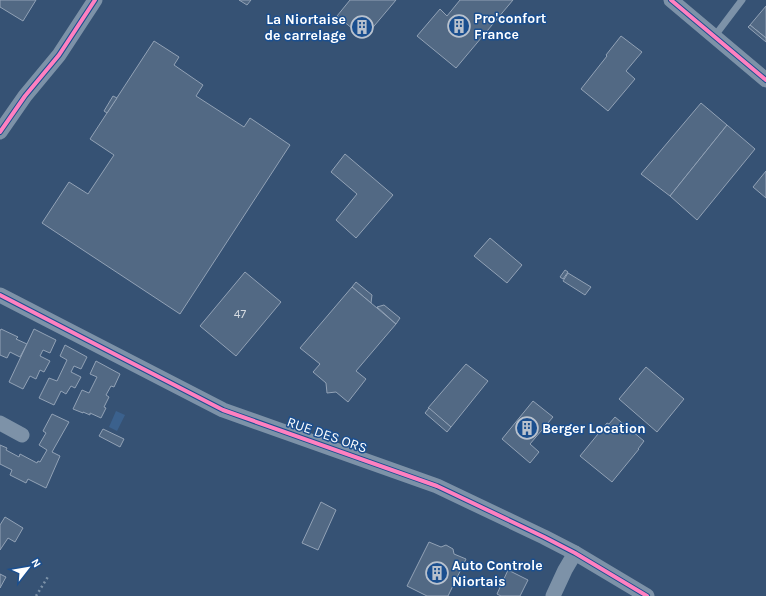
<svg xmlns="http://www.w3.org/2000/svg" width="766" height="596" font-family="Karla,sans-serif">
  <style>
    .water { fill: #3b618d }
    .building { fill: #526984; stroke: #92a2b6 }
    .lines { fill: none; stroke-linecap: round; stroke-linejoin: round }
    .path { stroke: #7d92a8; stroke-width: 2.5; stroke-dasharray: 2 3; stroke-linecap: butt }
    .service { stroke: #7d92a8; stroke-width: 7 }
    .minor { stroke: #7d92a8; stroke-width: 15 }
    .cycleway-casing { stroke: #1b4f8f; stroke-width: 6 }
    .cycleway { stroke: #ff80c0; stroke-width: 4 }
    .labels { text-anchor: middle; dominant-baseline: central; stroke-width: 3; stroke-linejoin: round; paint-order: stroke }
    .number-label { font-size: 12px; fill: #d4dae0 }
    .poi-label { font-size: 14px; font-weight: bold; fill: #fff; stroke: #1b4f8f; text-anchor: start }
    .street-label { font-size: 14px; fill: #fff; stroke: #1b4f8f }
  </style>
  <rect width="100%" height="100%" fill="#365274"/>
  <polygon class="water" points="116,411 125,415 117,431 109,427"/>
  <g class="building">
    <polygon points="0,0 36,0 23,21 0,7"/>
    <polygon points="239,0 251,0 247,5"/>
    <polygon points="350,0 396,0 364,38 337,16"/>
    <polygon points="460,0 513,0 456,68 417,36 440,9 447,16"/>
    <polygon points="766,6 766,38 750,25"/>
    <polygon points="750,25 766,38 766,42 748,27"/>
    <polygon points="621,36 642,52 626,71 635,79 608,111 581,89 607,56 606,55"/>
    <polygon points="154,41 179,57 174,65 203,85 196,96 244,127 250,118 290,145 180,314 42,223 69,182 88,194 114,155 90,139"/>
    <polygon points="113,96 117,98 107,113 104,111"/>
    <polygon points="701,103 727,125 670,196 641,174"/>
    <polygon points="727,125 755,149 697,220 670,196"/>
    <polygon points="345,154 393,195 356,238 336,220 357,194 331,172"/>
    <polygon points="766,171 766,198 753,187"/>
    <polygon points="490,238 522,265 507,283 474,256"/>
    <polygon points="565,270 568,272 563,279 560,277"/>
    <polygon points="245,272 281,302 236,356 200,326"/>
    <polygon points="568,273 591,287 585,295 563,281"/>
    <polygon points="356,282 372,295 371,303 352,287"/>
    <polygon points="352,287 396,324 356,371 366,379 348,402 336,392 327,393 326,383 313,372 320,364 300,348"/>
    <polygon points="384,305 400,318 396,324 377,307"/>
    <polygon points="1,329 18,337 16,339 27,344 20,357 10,352 7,358 0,355 0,331"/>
    <polygon points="34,329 56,340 50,353 43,350 40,356 50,361 44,372 40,370 36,379 30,376 23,389 9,382"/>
    <polygon points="65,345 87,357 81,369 74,366 71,372 81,377 75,388 71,386 66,394 61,391 54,405 39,398 49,378 57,381 67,360 60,356"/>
    <polygon points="96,361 120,374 114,387 111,386 106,395 109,397 104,407 106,408 101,418 90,413 90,415 83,412 83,413 73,409 82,390 89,393 97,377 90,374"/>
    <polygon points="466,364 488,381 451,427 428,408"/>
    <polygon points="646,367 684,399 657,432 619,399"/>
    <polygon points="533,401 553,417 530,444 539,452 530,463 502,439"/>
    <polygon points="429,408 451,427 447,432 425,413"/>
    <polygon points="52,414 69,422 52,452 60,456 46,488 28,479 26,483 10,475 12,470 0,464 0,445 7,448 6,450 19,457 20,454 37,463 38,461 40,462 47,450 39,445 46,433 43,431"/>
    <polygon points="615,417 644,441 638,449 639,449 612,482 580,456 607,423 609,424"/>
    <polygon points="103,429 124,439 120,447 99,436"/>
    <polygon points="321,502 336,510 318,550 302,543"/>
    <polygon points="5,517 23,528 15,542 8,538 0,550 0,525"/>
    <polygon points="429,542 441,547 446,545 453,549 454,554 466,559 448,596 427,596 407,586"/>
    <polygon points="508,570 528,580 520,596 501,596 497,594"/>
    <polygon points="0,574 6,577 0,588"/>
  </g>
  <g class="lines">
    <polyline class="path" points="36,596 49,575"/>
    <polyline class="service" points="714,37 742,0"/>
    <g class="minor">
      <polyline points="671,0 766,80"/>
      <polyline points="0,132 25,96 59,55 95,0"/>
      <polyline points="0,295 223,410 437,486 544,537 575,553 647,596"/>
      <polyline points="0,423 22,435"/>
      <polyline points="553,596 565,570 575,553"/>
    </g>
    <g class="cycleway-casing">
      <g id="cycleway">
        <polyline points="671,0 766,80"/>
        <polyline points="0,132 25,96 59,55 95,0"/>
        <polyline points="0,295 223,410 437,486 544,537 575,553 647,596"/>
      </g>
    </g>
    <use href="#cycleway" class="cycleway"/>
  </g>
  <defs>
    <g id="building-ring" transform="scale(1.15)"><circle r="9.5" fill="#1b4f8f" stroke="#b9c2ce" stroke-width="1.5"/><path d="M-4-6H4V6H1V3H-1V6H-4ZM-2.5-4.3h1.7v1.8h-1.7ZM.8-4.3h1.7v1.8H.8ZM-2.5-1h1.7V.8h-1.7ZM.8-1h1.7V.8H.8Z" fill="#b9c2ce"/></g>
  </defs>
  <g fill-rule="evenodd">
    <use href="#building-ring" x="459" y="26"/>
    <use href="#building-ring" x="362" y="27"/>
    <use href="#building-ring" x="527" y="428"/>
    <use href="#building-ring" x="437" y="573"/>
  </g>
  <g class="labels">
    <g class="number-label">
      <text x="240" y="314">47</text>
    </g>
    <g class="poi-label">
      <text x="474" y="18">Pro'confort<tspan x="474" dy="16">France</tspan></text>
      <text x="346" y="19" text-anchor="end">La Niortaise<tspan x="346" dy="16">de carrelage</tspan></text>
      <text x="542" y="428">Berger Location</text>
      <text x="452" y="565">Auto Controle<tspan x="452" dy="16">Niortais</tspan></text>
    </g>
    <g class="street-label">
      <text transform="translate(327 435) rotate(19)">RUE DES ORS</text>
    </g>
  </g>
  <g transform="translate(28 568) rotate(59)" stroke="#1b4f8f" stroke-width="3" paint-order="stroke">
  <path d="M0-3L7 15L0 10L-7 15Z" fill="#ffffff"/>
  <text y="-6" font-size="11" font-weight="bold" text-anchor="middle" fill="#ffffff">N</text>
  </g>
</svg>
